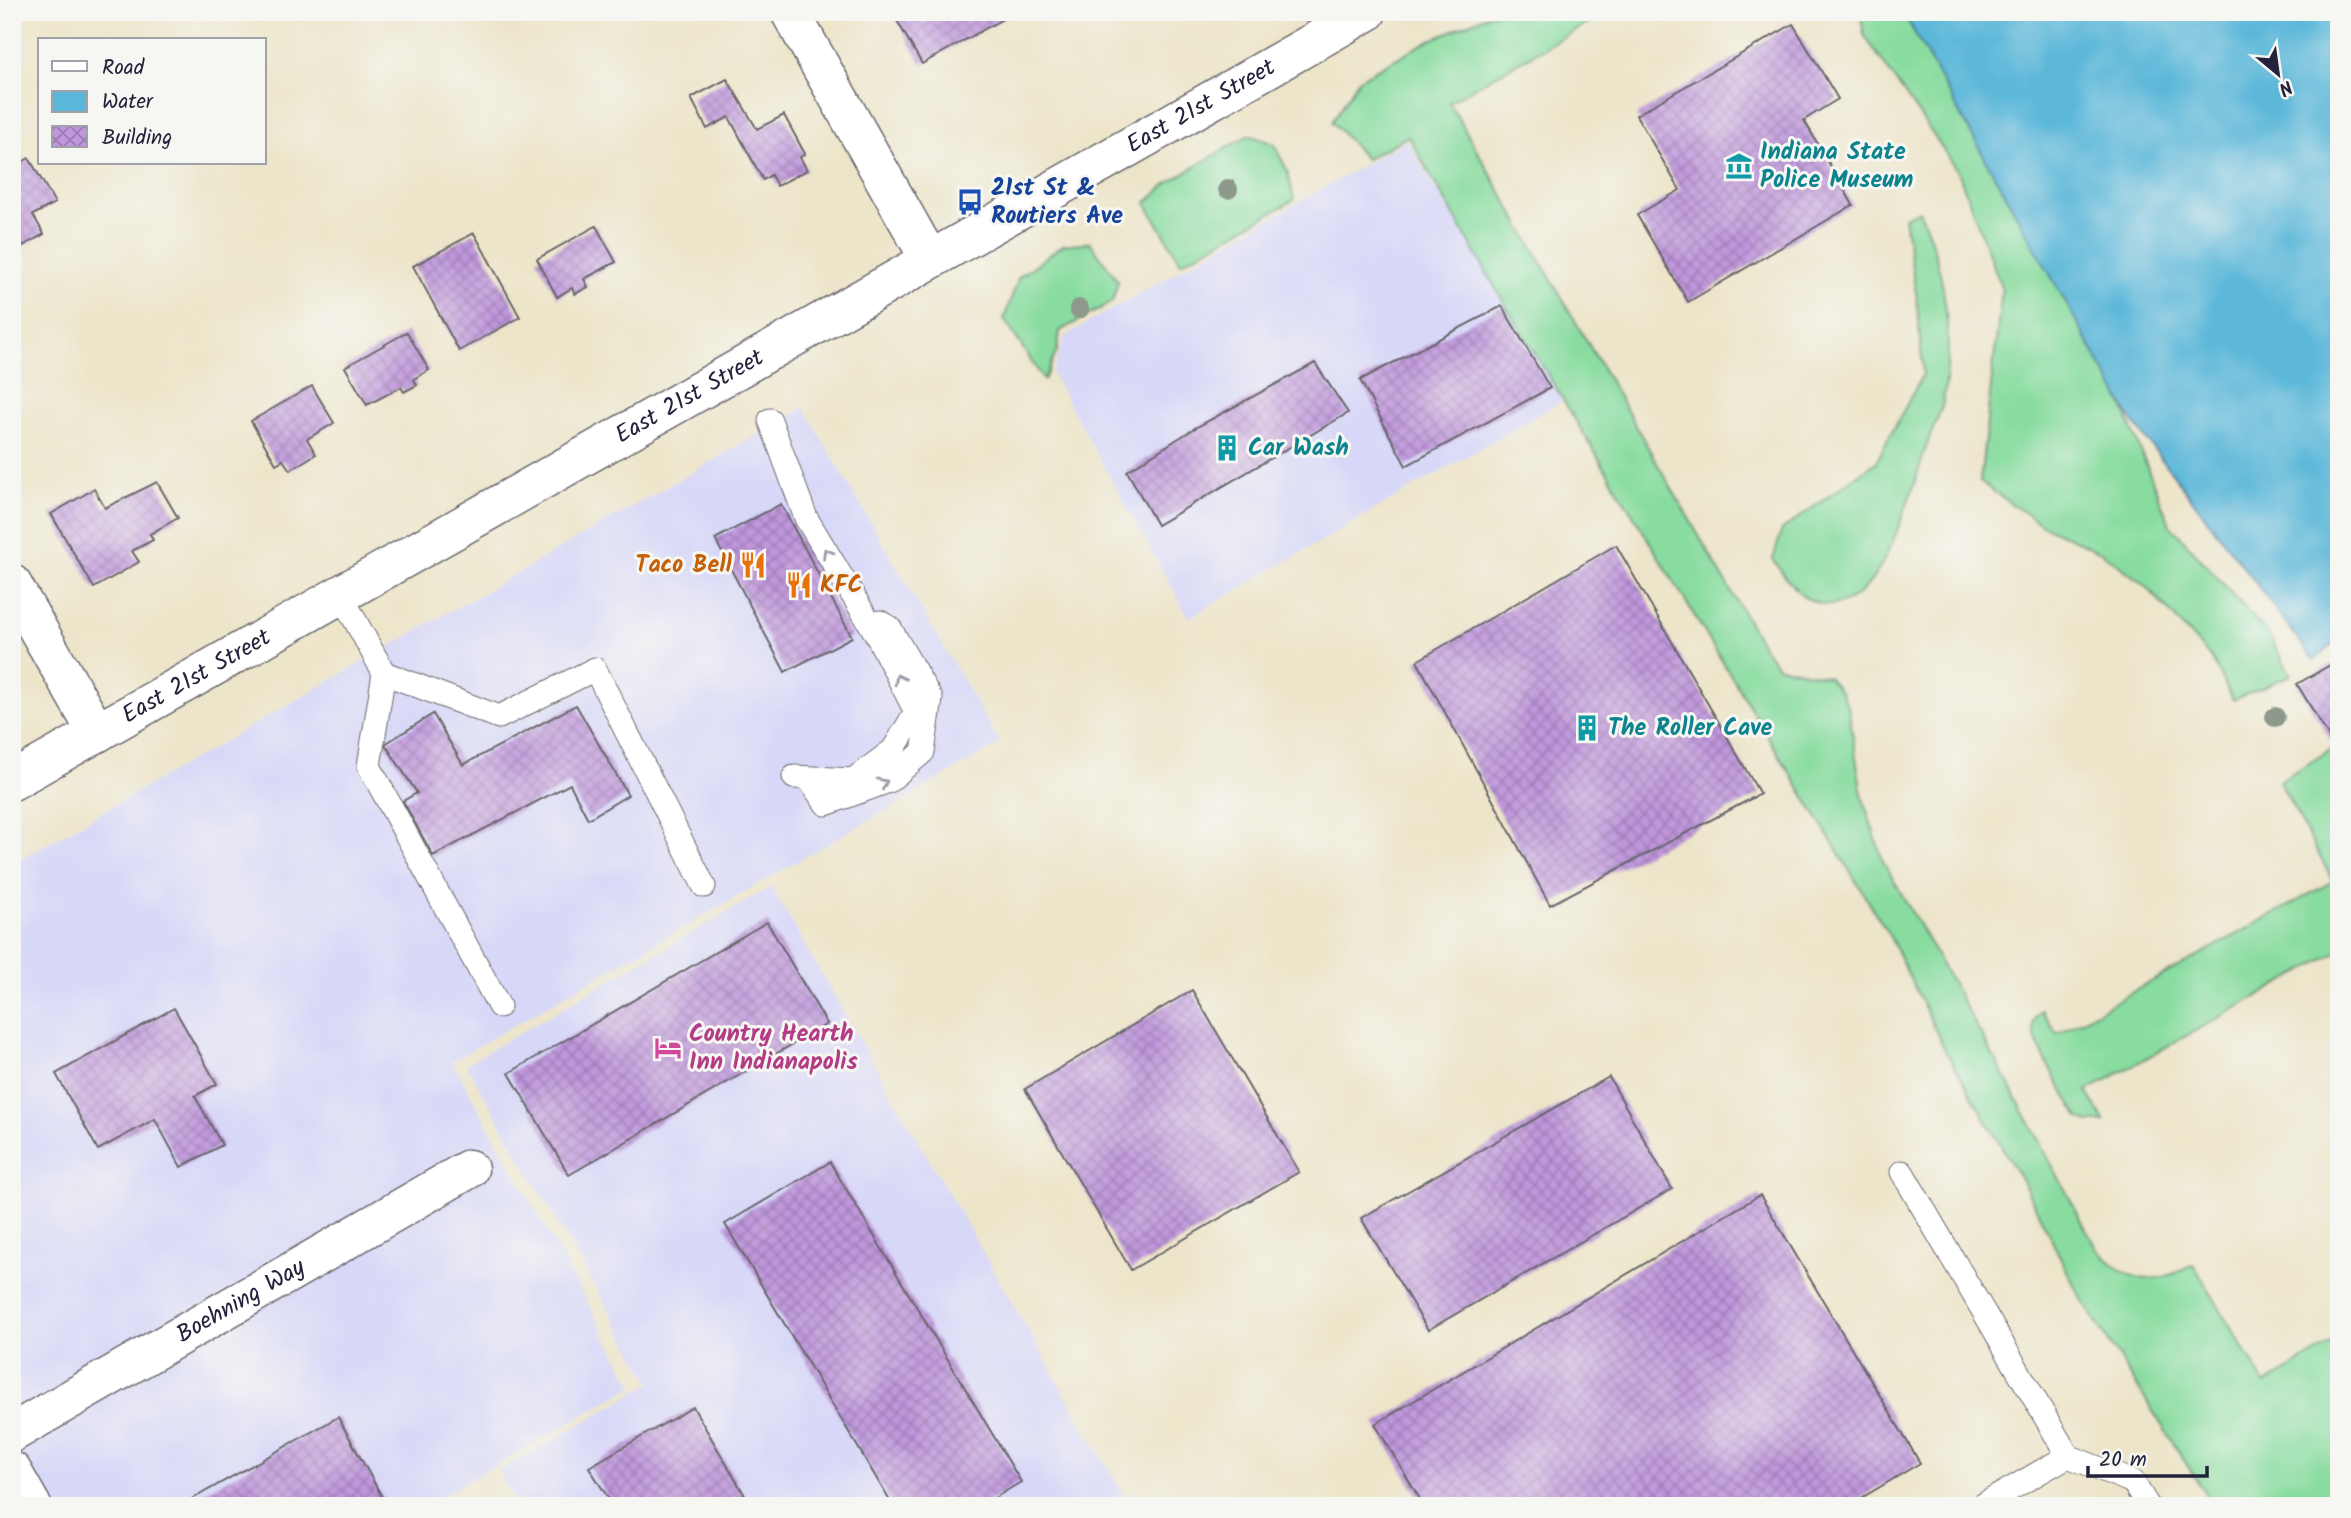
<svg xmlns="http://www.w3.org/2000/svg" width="2351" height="1518" font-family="Kalam,sans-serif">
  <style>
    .built { fill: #d7d7f8 }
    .grass { fill: #88dc9f; stroke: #557f6d; stroke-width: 2 }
    .water { fill: #5bb7d9; stroke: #3e6c8a; stroke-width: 2 }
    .building { fill: url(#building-cross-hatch) }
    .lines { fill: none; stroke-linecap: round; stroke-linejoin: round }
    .lane-casing { stroke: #69666d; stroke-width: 25 }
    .street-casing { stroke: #69666d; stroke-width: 41 }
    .secondary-casing { stroke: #69666d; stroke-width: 41 }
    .lane { stroke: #fff; stroke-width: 23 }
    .street { stroke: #fff; stroke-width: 38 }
    .secondary { stroke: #fff; stroke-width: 38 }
    .tree { fill: #8e998b }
    .oneway { stroke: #9c9ca7 }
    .labels { text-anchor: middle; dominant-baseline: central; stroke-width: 6; stroke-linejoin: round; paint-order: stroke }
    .street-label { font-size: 24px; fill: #22223b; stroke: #f6f6f2 }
    .culture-label { font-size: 24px; font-weight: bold; fill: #0d838f; stroke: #f6f6f2; text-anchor: start }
    .transit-label { font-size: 24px; font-weight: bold; fill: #164399; stroke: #f6f6f2; text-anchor: start }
    .food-label { font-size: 24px; font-weight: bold; fill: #c56008; stroke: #f6f6f2; text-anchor: end }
    .hotel-label { font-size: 24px; font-weight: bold; fill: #b23c85; stroke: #f6f6f2; text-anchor: start }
  </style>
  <defs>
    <pattern id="building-cross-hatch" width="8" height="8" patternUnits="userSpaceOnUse" patternTransform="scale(1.75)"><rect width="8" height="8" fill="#c097dc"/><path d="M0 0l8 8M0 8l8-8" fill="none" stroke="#9c7bb4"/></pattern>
  </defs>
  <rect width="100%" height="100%" fill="#f6f6f2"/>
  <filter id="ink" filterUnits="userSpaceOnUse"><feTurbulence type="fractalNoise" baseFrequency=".0143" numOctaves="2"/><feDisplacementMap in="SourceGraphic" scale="14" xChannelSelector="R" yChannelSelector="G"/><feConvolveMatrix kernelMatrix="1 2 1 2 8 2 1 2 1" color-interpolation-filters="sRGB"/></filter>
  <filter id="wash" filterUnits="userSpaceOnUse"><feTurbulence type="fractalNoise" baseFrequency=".00686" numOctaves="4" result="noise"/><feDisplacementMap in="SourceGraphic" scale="28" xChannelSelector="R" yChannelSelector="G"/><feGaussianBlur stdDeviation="1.57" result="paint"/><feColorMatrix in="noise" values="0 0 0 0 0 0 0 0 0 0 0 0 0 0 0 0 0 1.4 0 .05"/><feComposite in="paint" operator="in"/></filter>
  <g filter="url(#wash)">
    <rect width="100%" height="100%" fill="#ede5c9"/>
    <g class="built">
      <polygon points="1407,140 1562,401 1189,618 1052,374 1065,336"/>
      <polygon points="804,408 1000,744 452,1061 634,1386 424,1506 12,1506 12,864"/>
      <polygon points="771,887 1130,1506 518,1506 498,1472 651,1383 466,1064"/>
    </g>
    <g class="grass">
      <path d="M 1495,12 L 1607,12 L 1449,102 L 1763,647 L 1778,666 L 1828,677 L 1841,692 L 1848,706 L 1862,795 L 1883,861 L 2009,1084 L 2096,1248 C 2131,1285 2150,1286 2194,1265 L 2265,1384 L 2339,1339 L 2339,1506 L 2213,1506 L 2078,1293 L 2026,1188 L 1945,1050 L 1890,937 L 1506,306 L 1408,136 L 1366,159 L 1332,122 L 1359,79 L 1428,41 Z"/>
      <polygon points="1860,12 1903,12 2117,391 2170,525 2268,634 2291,675 2233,700 2212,659 2147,587 2103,553 2042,525 1980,482 2002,289 1958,171 1864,35"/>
      <polygon points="1249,135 1274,144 1288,172 1294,200 1181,263 1146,203 1169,182"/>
      <path d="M 1919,210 C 1938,251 1947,298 1948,344 C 1948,362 1946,385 1943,402 C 1940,416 1932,429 1928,442 C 1915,479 1889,574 1857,595 C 1818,622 1792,589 1773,559 L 1782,530 L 1876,462 L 1923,374 L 1917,299 L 1904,217 Z"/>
      <polygon points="1090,242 1118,281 1112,302 1060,331 1057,351 1044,380 1004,319 1019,277 1063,245"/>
      <path d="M 2339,745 L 2339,951 L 2087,1091 L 2105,1122 L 2089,1122 L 2079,1118 C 2069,1099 2030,1041 2033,1024 C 2034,1018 2038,1014 2042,1010 L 2057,1034 L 2333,881 L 2279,781 Z"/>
    </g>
    <polygon class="water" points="1903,12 2325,12 2339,33 2339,640 2314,660 2131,419"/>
    <g id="blocks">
      <g class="building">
        <polygon points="903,12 1015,12 922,64 895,17"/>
        <polygon points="1793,24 1838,99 1804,120 1853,205 1688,302 1637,215 1680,190 1636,115"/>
        <polygon points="727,79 757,129 784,115 805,154 800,157 807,170 777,186 771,175 763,180 729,117 707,129 691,98"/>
        <polygon points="29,158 55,203 33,215 44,234 12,252 12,168"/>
        <polygon points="596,226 616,262 584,279 588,287 575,294 572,288 557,297 537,259"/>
        <polygon points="474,233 520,317 459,351 413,266"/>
        <polygon points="1502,306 1550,388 1406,466 1360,380"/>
        <polygon points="407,332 429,370 414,379 417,385 404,392 401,387 367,405 345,367"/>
        <polygon points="1315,363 1348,413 1157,525 1127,471 1195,428"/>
        <polygon points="312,386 334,423 307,439 316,454 290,470 283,460 276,464 251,421"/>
        <polygon points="157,482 178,518 150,534 153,540 132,551 139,562 94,588 51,514 94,489 105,508"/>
        <polygon points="781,504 852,637 785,672 715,539"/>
        <polygon points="1616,545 1760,794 1550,905 1417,661"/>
        <polygon points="2339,660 2339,745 2335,747 2297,684"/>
        <polygon points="576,705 628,795 588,819 570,784 433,856 403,801 417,793 385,744 433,714 463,765"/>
        <polygon points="767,922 827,1024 569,1175 509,1073"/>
        <polygon points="1192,990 1299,1172 1131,1270 1025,1089"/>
        <polygon points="174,1008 217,1084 195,1096 222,1145 181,1167 155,1119 98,1150 56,1074"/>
        <polygon points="1609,1077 1672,1189 1428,1330 1361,1218"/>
        <polygon points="830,1162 1021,1482 981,1506 893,1506 725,1224"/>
        <polygon points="1760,1195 1920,1463 1848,1506 1424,1506 1375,1424"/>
        <polygon points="693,1407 751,1506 613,1506 589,1467"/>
        <polygon points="338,1417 387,1506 180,1506"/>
      </g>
    </g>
  </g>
  <g filter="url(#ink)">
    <use href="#blocks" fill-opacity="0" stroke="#69666d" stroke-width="2"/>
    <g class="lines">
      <g class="lane-casing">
        <g id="lane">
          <polyline points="770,420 806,518 875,632 916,712 893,750 853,780 794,777"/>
          <polyline points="341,595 384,673 369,766 499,1006"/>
          <polyline points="384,673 499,717 595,669 704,886"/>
          <polyline points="808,778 826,804 889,781 923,752 931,699 890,628 880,622"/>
          <polyline points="1902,1172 2068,1456"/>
          <polyline points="1981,1506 2068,1456 2133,1482 2148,1506"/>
        </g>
      </g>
      <g class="street-casing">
        <g id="street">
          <polyline points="790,12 930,260"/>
          <polyline points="12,584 97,733"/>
          <path id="s1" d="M 12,1433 L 469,1169"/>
          <polyline points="12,1471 32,1506"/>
        </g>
      </g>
      <g class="secondary-casing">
        <g id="secondary">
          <path id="s2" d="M 12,781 L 1367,12"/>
        </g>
      </g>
      <use href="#lane" class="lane"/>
      <use href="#street" class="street"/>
      <use href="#secondary" class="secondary"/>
    </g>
    <g class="tree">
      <circle cx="1228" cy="189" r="10"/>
      <circle cx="1079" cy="309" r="10"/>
      <circle cx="2275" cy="717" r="10"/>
    </g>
    <defs><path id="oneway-chevron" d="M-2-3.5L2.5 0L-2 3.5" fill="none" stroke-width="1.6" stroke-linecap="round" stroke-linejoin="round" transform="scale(1.75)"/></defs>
    <g class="oneway">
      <use href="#oneway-chevron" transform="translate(827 553) rotate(-121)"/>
      <use href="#oneway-chevron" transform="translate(899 679) rotate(-117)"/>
      <use href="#oneway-chevron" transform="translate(883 783) rotate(-25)"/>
    </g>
  </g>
  <defs>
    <g id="museum-bare" transform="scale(2.1)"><path d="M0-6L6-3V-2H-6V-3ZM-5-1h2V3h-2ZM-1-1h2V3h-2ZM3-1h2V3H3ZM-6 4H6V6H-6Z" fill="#0f9aa8" stroke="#f6f6f2" stroke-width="2.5" paint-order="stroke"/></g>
    <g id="bus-bare" transform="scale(2.1)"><path d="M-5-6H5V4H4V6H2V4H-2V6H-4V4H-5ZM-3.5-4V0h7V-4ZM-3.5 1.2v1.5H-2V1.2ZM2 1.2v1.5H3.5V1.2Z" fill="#1a4fb4" stroke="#f6f6f2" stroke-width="2.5" paint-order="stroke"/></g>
    <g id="building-bare" transform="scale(2.1)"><path d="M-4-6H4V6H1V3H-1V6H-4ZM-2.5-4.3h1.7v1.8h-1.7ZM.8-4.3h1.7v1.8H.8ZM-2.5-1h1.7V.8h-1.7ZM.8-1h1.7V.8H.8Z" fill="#0f9aa8" stroke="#f6f6f2" stroke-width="2.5" paint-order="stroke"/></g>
    <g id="restaurant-bare" transform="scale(2.1)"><path d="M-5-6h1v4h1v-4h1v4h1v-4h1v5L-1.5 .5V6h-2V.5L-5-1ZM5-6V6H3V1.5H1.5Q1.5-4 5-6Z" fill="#e8710a" stroke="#f6f6f2" stroke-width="2.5" paint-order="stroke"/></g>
    <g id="hotel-bare" transform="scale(2.1)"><path d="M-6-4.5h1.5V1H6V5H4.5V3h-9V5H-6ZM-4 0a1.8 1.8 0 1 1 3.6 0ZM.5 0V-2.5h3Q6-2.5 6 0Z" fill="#d1479c" stroke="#f6f6f2" stroke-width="2.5" paint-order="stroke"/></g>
  </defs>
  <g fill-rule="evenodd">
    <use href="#museum-bare" x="1739" y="166"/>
    <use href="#bus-bare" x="970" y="202"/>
    <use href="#building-bare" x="1227" y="448"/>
    <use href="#restaurant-bare" x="753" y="565"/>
    <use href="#restaurant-bare" x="799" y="585"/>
    <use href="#building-bare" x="1587" y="728"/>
    <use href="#hotel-bare" x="668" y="1048"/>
  </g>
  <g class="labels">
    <g class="street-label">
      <text stroke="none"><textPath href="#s2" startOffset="1367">East 21st Street</textPath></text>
      <text stroke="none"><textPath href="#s2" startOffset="779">East 21st Street</textPath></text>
      <text stroke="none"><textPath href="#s2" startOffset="212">East 21st Street</textPath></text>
      <text stroke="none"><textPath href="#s1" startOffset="264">Boehning Way</textPath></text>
    </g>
    <g class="culture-label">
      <text x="1760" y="152">Indiana State<tspan x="1760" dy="28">Police Museum</tspan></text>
      <text x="1248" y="448">Car Wash</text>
      <text x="1608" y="728">The Roller Cave</text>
    </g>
    <g class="transit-label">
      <text x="991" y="188">21st St &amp;<tspan x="991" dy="28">Routiers Ave</tspan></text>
    </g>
    <g class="food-label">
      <text x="732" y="565">Taco Bell</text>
      <text x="820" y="585" text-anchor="start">KFC</text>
    </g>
    <g class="hotel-label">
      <text x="689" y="1034">Country Hearth<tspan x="689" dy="28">Inn Indianapolis</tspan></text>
    </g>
  </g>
  <rect width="2351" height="1518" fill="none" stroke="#f6f6f2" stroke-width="42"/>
  <rect x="38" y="38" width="228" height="126" fill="#f6f6f2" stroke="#a1a1a9" stroke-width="2"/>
  <rect x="52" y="61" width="35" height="10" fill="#ffffff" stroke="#a1a1a9" stroke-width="2"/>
  <text x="102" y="74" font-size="21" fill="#22223b">Road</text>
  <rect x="52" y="91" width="35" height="21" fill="#5bb7d9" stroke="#a1a1a9" stroke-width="2"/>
  <text x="102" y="108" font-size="21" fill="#22223b">Water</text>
  <rect x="52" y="126" width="35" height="21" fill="url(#building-cross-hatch)" stroke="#a1a1a9" stroke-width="2"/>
  <text x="102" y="144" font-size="21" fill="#22223b">Building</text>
  <g transform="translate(2278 74) rotate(151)" stroke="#f6f6f2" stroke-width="5" paint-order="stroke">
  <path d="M0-5L12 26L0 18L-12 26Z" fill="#22223b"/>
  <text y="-10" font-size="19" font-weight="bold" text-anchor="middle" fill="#22223b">N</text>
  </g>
  <path d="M2088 1466v10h119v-10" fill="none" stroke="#22223b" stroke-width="3.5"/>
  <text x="2099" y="1466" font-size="21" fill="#22223b" stroke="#f6f6f2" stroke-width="5" paint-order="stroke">20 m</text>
</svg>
